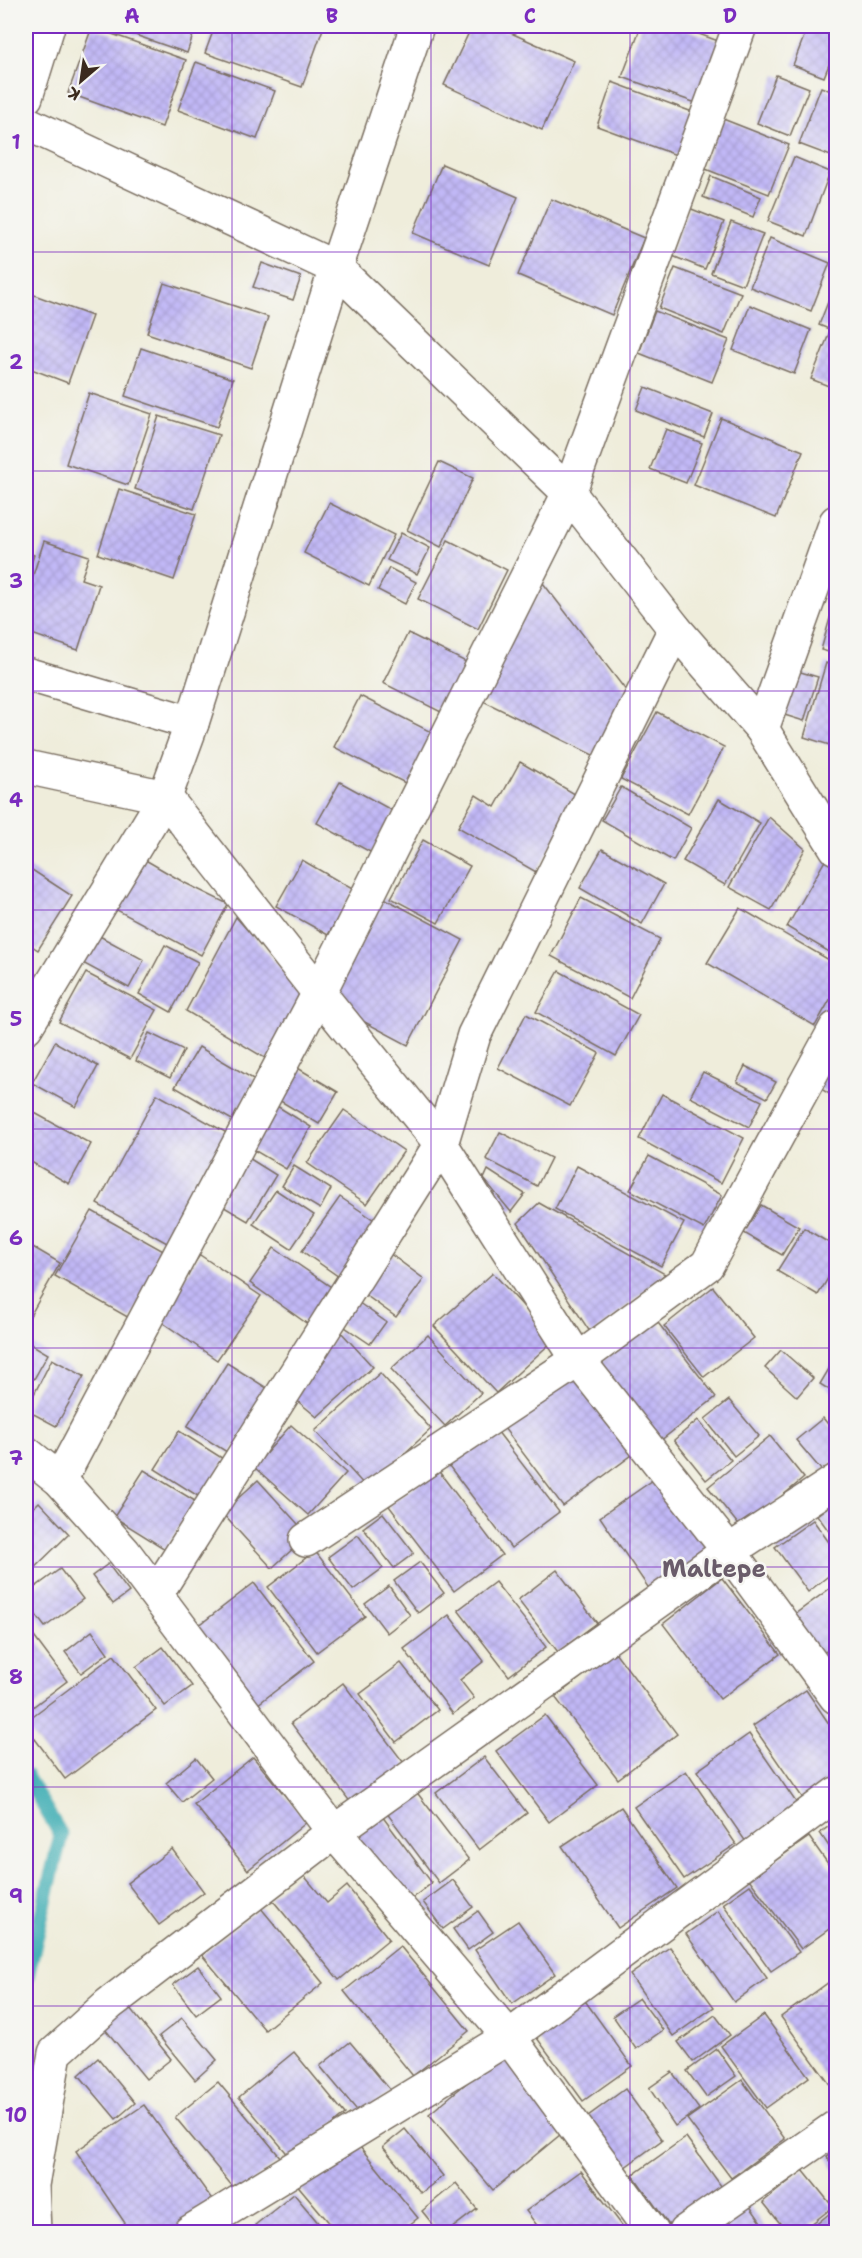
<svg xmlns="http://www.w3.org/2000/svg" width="862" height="2258" font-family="'Shantell Sans',sans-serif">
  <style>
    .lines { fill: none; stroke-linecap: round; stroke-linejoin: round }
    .stream { stroke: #3aacb2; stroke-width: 15 }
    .building { fill: url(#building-cross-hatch) }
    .minor-casing { stroke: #7a6e60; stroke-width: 36 }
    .minor { stroke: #fff; stroke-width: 33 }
    .grid { fill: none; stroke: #7b2cbf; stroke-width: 1.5; stroke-opacity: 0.55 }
    .labels { text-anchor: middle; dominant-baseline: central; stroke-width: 5; stroke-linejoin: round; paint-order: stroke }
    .district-label { font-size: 24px; font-weight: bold; fill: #6a5c6a; stroke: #f6f6f2 }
    .neatline { fill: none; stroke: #7b2cbf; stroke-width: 2 }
    .grid-label { font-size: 20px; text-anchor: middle; font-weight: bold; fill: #7b2cbf }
  </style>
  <defs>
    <pattern id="building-cross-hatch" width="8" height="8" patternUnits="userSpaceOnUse" patternTransform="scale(1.5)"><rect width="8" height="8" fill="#c1b8f6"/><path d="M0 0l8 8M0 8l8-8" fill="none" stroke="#a79ed2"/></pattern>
  </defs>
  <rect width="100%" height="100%" fill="#f6f6f2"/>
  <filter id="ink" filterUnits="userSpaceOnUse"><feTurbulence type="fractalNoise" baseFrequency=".0167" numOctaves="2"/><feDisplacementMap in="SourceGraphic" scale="12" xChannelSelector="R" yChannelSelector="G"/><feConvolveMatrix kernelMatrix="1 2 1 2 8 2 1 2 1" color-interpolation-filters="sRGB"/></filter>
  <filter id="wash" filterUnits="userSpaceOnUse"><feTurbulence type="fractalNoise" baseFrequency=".008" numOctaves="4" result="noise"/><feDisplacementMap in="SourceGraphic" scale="24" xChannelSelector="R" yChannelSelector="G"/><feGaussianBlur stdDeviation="1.35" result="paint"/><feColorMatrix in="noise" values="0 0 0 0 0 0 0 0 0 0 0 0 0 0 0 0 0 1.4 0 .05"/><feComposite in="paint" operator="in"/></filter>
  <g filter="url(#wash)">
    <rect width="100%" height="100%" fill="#efeddb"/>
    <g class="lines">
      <polyline class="stream" points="26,1776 61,1835 26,1980"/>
    </g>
    <g id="blocks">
      <g class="building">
        <polygon points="109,26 196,26 187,53"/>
        <polygon points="215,26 324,26 302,87 205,53"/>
        <polygon points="472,26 495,26 574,61 542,130 444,85"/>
        <polygon points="641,26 677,26 721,42 699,104 622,77"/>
        <polygon points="808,26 817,26 836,33 836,47 824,77 793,65"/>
        <polygon points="92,27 186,60 162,127 68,93"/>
        <polygon points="196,62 275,91 257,139 178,110"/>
        <polygon points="776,75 809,88 790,136 757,123"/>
        <polygon points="612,82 695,113 679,156 597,126"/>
        <polygon points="821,87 836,93 836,158 799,144"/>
        <polygon points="723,119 789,145 769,194 703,168"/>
        <polygon points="794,157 830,172 806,236 768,221"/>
        <polygon points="442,164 518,197 489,265 413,233"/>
        <polygon points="711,176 761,197 753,217 703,197"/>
        <polygon points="551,199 644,238 612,315 518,275"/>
        <polygon points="689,208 724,222 705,269 670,255"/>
        <polygon points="731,222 763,234 743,285 711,273"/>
        <polygon points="770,238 830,263 811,311 750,287"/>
        <polygon points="262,263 301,277 293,300 253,287"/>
        <polygon points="675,268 741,293 724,334 659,308"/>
        <polygon points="836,276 836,294 830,291"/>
        <polygon points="164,283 268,317 251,368 147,333"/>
        <polygon points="26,292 92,316 68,383 26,367"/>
        <polygon points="830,297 836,299 836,332 819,325"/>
        <polygon points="750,305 811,330 794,374 733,350"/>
        <polygon points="655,311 729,340 712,382 639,353"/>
        <polygon points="829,334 836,337 836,389 811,379"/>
        <polygon points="141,348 233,379 217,427 125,396"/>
        <polygon points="645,387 713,414 704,437 636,410"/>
        <polygon points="89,393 152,414 128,485 66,464"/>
        <polygon points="159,416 219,435 194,509 135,489"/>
        <polygon points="721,418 803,451 776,518 694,485"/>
        <polygon points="666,429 702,443 686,483 650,469"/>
        <polygon points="439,462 473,478 441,547 407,530"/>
        <polygon points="119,489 196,514 174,580 98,554"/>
        <polygon points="329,503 394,535 369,586 304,553"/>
        <polygon points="401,533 430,548 417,574 387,560"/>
        <polygon points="448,540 507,570 478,629 418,599"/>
        <polygon points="44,541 89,556 81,579 99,585 78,650 26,632 26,597"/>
        <polygon points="26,552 34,555 26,580"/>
        <polygon points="389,568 416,582 405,604 378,590"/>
        <polygon points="543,583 631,697 597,757 477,698"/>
        <polygon points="830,618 836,619 836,654 821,650"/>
        <polygon points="408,633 472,665 447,715 383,683"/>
        <polygon points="826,663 836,667 836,747 804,737"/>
        <polygon points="790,669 818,677 804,721 778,713"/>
        <polygon points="360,696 439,736 413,787 334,747"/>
        <polygon points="657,712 724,747 688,814 621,779"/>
        <polygon points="520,762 580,797 536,872 458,827 476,795 495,807"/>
        <polygon points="340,782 395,812 372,853 317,823"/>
        <polygon points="621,787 691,828 673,861 602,820"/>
        <polygon points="719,799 760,823 725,885 683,861"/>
        <polygon points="769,817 805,849 771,910 729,887"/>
        <polygon points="423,840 470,866 438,923 391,898"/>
        <polygon points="602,849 664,884 642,924 580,888"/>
        <polygon points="827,857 836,871 836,956 787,927"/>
        <polygon points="142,858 185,883 228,904 201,955 115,909"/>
        <polygon points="302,860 354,890 328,935 276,906"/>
        <polygon points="26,866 72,896 38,950 26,942"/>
        <polygon points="384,898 463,940 408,1045 329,1003"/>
        <polygon points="581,898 660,939 630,998 551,956"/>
        <polygon points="740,908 836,964 836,989 815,1026 707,963"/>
        <polygon points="236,917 305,996 270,1061 186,1011"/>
        <polygon points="94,933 144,960 129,988 79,961"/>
        <polygon points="165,945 198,962 171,1012 139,994"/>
        <polygon points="26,957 32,962 26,972"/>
        <polygon points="559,971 639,1015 616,1056 536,1012"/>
        <polygon points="86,973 157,1010 130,1059 59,1022"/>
        <polygon points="526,1014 599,1053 570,1106 498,1068"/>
        <polygon points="149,1033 184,1050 170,1078 136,1061"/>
        <polygon points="55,1042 98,1066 76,1107 32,1083"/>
        <polygon points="199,1047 255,1080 232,1120 175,1087"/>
        <polygon points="836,1052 836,1098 816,1086"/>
        <polygon points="745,1066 776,1082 767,1098 737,1082"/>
        <polygon points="296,1067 338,1092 319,1124 277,1099"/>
        <polygon points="703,1072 762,1101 749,1127 690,1097"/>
        <polygon points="157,1094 227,1133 167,1243 97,1204"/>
        <polygon points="662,1094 744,1138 721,1183 639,1139"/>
        <polygon points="272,1103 311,1127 286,1169 247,1146"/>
        <polygon points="344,1110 404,1151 367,1204 307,1163"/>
        <polygon points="31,1111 91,1144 69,1184 26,1159 26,1121"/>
        <polygon points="500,1132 551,1158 537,1186 486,1159"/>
        <polygon points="649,1156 722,1195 704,1229 630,1190"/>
        <polygon points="247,1157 276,1175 248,1221 219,1204"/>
        <polygon points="294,1166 331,1189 320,1209 282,1186"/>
        <polygon points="577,1166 684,1223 661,1266 555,1209"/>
        <polygon points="488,1170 525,1194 511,1212 484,1179"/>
        <polygon points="276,1190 314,1215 291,1249 253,1224"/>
        <polygon points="340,1197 380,1224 342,1279 302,1251"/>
        <polygon points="539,1203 665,1274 592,1335 518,1223"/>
        <polygon points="761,1205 799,1227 782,1255 744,1233"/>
        <polygon points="92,1211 167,1253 131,1319 55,1276"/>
        <polygon points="804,1228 836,1247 836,1265 818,1295 777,1271"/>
        <polygon points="26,1243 60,1263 26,1323"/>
        <polygon points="274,1248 334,1289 309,1325 250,1283"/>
        <polygon points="389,1253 424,1279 396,1317 360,1291"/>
        <polygon points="200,1255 261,1296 217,1360 156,1318"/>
        <polygon points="493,1273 554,1340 496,1393 434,1326"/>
        <polygon points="713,1287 754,1338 704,1377 664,1326"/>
        <polygon points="355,1300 386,1322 370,1344 339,1323"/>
        <polygon points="655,1319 716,1397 660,1441 598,1364"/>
        <polygon points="340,1331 373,1367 317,1417 289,1394"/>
        <polygon points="428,1335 481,1393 445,1426 391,1369"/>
        <polygon points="26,1341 48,1354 34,1379 26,1374"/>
        <polygon points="781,1350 813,1378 797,1397 765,1368"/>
        <polygon points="836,1357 836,1394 820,1384"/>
        <polygon points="52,1359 84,1376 56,1426 26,1410"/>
        <polygon points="227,1363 270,1390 230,1454 187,1427"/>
        <polygon points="380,1373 431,1429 367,1488 315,1431"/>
        <polygon points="576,1373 636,1452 563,1506 504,1428"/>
        <polygon points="729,1400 759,1436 734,1456 705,1419"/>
        <polygon points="823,1418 836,1434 836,1459 822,1471 796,1440"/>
        <polygon points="698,1420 731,1460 706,1480 674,1440"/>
        <polygon points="291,1425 346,1473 308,1515 254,1467"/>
        <polygon points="494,1427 559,1512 511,1548 446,1462"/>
        <polygon points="179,1431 225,1460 201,1498 155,1469"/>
        <polygon points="770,1436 804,1478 742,1529 708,1487"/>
        <polygon points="437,1469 502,1555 454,1591 389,1506"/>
        <polygon points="144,1470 195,1501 165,1549 114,1517"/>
        <polygon points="659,1476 711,1553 652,1593 600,1517"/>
        <polygon points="258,1480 308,1535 272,1568 222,1513"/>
        <polygon points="836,1501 836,1541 817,1515"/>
        <polygon points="39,1502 69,1534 26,1576 26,1515"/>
        <polygon points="383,1513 414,1553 394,1568 363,1528"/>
        <polygon points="813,1520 836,1552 836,1570 808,1592 775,1547"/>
        <polygon points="358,1535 383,1568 353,1590 328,1557"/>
        <polygon points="315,1551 365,1616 317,1652 268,1587"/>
        <polygon points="420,1562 444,1593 418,1613 394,1581"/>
        <polygon points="108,1564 129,1592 113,1604 92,1576"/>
        <polygon points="60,1569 83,1599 45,1627 26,1602 26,1594"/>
        <polygon points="557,1570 597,1623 558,1652 518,1600"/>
        <polygon points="722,1578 780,1654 720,1699 663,1624"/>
        <polygon points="495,1582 546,1647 509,1676 458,1610"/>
        <polygon points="254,1583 314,1661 253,1708 193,1630"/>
        <polygon points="836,1584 836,1643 820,1656 791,1617"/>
        <polygon points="389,1586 410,1615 387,1633 365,1604"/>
        <polygon points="449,1615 484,1661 460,1680 474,1698 453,1714 404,1649"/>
        <polygon points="29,1630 67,1681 30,1709 26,1703 26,1632"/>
        <polygon points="92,1631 108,1653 81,1673 65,1652"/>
        <polygon points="163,1647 192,1686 165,1706 136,1667"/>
        <polygon points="836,1651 836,1669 827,1657"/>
        <polygon points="615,1652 677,1734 618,1779 555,1697"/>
        <polygon points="114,1655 156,1710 65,1779 26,1727 26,1721"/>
        <polygon points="401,1663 438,1710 396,1742 360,1694"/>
        <polygon points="343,1683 407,1767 354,1807 291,1723"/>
        <polygon points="806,1690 836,1734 836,1779 804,1800 753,1726"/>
        <polygon points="545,1715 598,1785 549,1822 496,1751"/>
        <polygon points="749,1734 798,1805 746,1842 697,1771"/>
        <polygon points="253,1757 307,1822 248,1870 194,1804"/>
        <polygon points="484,1757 527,1813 479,1850 436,1793"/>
        <polygon points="196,1758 212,1778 182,1802 166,1783"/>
        <polygon points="686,1771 736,1844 684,1879 634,1807"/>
        <polygon points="415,1790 469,1860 439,1883 386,1812"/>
        <polygon points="621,1807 677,1888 618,1928 562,1846"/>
        <polygon points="382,1816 432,1883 404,1904 354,1837"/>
        <polygon points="836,1821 836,1857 820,1833"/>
        <polygon points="809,1837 836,1875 836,1924 801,1949 749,1879"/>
        <polygon points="172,1849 204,1892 159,1925 127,1883"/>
        <polygon points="301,1872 327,1903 347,1886 389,1939 339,1980 270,1897"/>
        <polygon points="453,1880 473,1907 443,1929 423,1902"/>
        <polygon points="750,1885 799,1952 771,1971 723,1904"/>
        <polygon points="260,1907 323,1983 265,2030 202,1955"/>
        <polygon points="478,1911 493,1932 468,1950 453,1929"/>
        <polygon points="718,1911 767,1978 734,2002 686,1934"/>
        <polygon points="518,1921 555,1974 512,2004 475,1950"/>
        <polygon points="400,1946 469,2031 413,2076 344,1991"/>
        <polygon points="670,1947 714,2007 673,2036 630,1975"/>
        <polygon points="198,1966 221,1996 196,2015 173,1985"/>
        <polygon points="836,1977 836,2093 781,2017"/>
        <polygon points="583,1998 632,2066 583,2101 534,2034"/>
        <polygon points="639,1998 663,2030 636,2049 613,2016"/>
        <polygon points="125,2002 171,2059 146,2079 100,2023"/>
        <polygon points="715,2015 730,2035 693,2062 678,2042"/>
        <polygon points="764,2015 809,2077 766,2108 721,2046"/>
        <polygon points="182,2018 217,2060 195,2080 159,2036"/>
        <polygon points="350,2042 391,2091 361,2115 320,2066"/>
        <polygon points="717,2049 736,2076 706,2097 687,2071"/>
        <polygon points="294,2052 345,2114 291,2158 239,2097"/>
        <polygon points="503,2053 566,2130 493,2190 429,2114"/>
        <polygon points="98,2058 135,2103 116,2119 79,2075"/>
        <polygon points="672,2072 699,2109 675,2126 649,2088"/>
        <polygon points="742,2080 785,2139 731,2178 687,2119"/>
        <polygon points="218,2082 281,2158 238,2193 175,2117"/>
        <polygon points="625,2089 662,2140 621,2170 584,2119"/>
        <polygon points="144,2105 214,2202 170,2232 131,2232 76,2151"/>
        <polygon points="405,2129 443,2176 421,2193 383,2147"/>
        <polygon points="351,2136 418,2218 400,2232 337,2232 295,2182"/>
        <polygon points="686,2137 724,2190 671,2228 633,2175"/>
        <polygon points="836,2151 836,2172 827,2157"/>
        <polygon points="803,2170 833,2207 801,2232 787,2232 763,2202"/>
        <polygon points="581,2171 627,2232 542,2232 526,2211"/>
        <polygon points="456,2183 477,2209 447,2232 439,2232 422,2211"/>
        <polygon points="294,2194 326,2232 261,2232 255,2225"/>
        <polygon points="747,2202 768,2232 702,2232"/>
        <polygon points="836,2208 836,2232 807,2232"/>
      </g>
    </g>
  </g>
  <g filter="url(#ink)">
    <use href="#blocks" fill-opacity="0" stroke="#7a6e60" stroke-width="1.5"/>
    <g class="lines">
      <g class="minor-casing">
        <g id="minor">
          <polyline points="26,97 48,26"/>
          <polyline points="26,123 336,268 569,493 675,629 762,729 836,848"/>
          <polyline points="26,674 192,723"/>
          <polyline points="762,729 836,522"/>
          <polyline points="26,767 165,797 319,993 441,1144 578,1360 729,1551 836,1697"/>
          <polyline points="26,1027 165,797 192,723 336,268 417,26"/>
          <polyline points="26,1453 60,1480 124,1552 334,1832 509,2037 652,2232"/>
          <polyline points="60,1480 319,993 569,493 740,26"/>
          <polyline points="306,1540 578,1360 707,1265 836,1028"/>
          <polyline points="156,1594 441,1144 474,1035 675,629"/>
          <polyline points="34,2232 32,2185 55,2053 109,2004 334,1832 729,1551 836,1481"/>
          <polyline points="190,2232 509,2037 836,1794"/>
          <polyline points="685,2232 836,2127"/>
        </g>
      </g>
      <use href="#minor" class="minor"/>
    </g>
  </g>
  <path class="grid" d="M 232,26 L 232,2232M 431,26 L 431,2232M 630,26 L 630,2232M 26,252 L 836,252M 26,471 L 836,471M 26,691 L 836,691M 26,910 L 836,910M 26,1129 L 836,1129M 26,1348 L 836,1348M 26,1567 L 836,1567M 26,1787 L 836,1787M 26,2006 L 836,2006"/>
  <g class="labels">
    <g class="district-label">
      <text x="714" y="1569">Maltepe</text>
    </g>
  </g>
  <rect width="862" height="2258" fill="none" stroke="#f6f6f2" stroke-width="66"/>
  <g transform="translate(81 81) rotate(209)" stroke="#f6f6f2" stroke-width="4.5" paint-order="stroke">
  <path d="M0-4.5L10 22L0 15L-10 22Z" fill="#3b2a1e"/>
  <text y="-9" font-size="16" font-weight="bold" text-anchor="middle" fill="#3b2a1e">K</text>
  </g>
  <rect x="33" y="33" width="796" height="2192" class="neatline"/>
  <g class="grid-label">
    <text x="132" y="23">A</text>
    <text x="332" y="23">B</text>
    <text x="530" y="23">C</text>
    <text x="730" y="23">D</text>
    <text x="16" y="149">1</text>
    <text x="16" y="369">2</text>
    <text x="16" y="588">3</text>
    <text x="16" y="807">4</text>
    <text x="16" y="1026">5</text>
    <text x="16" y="1245">6</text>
    <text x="16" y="1465">7</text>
    <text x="16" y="1684">8</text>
    <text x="16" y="1903">9</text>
    <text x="16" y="2122">10</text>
  </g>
</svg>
